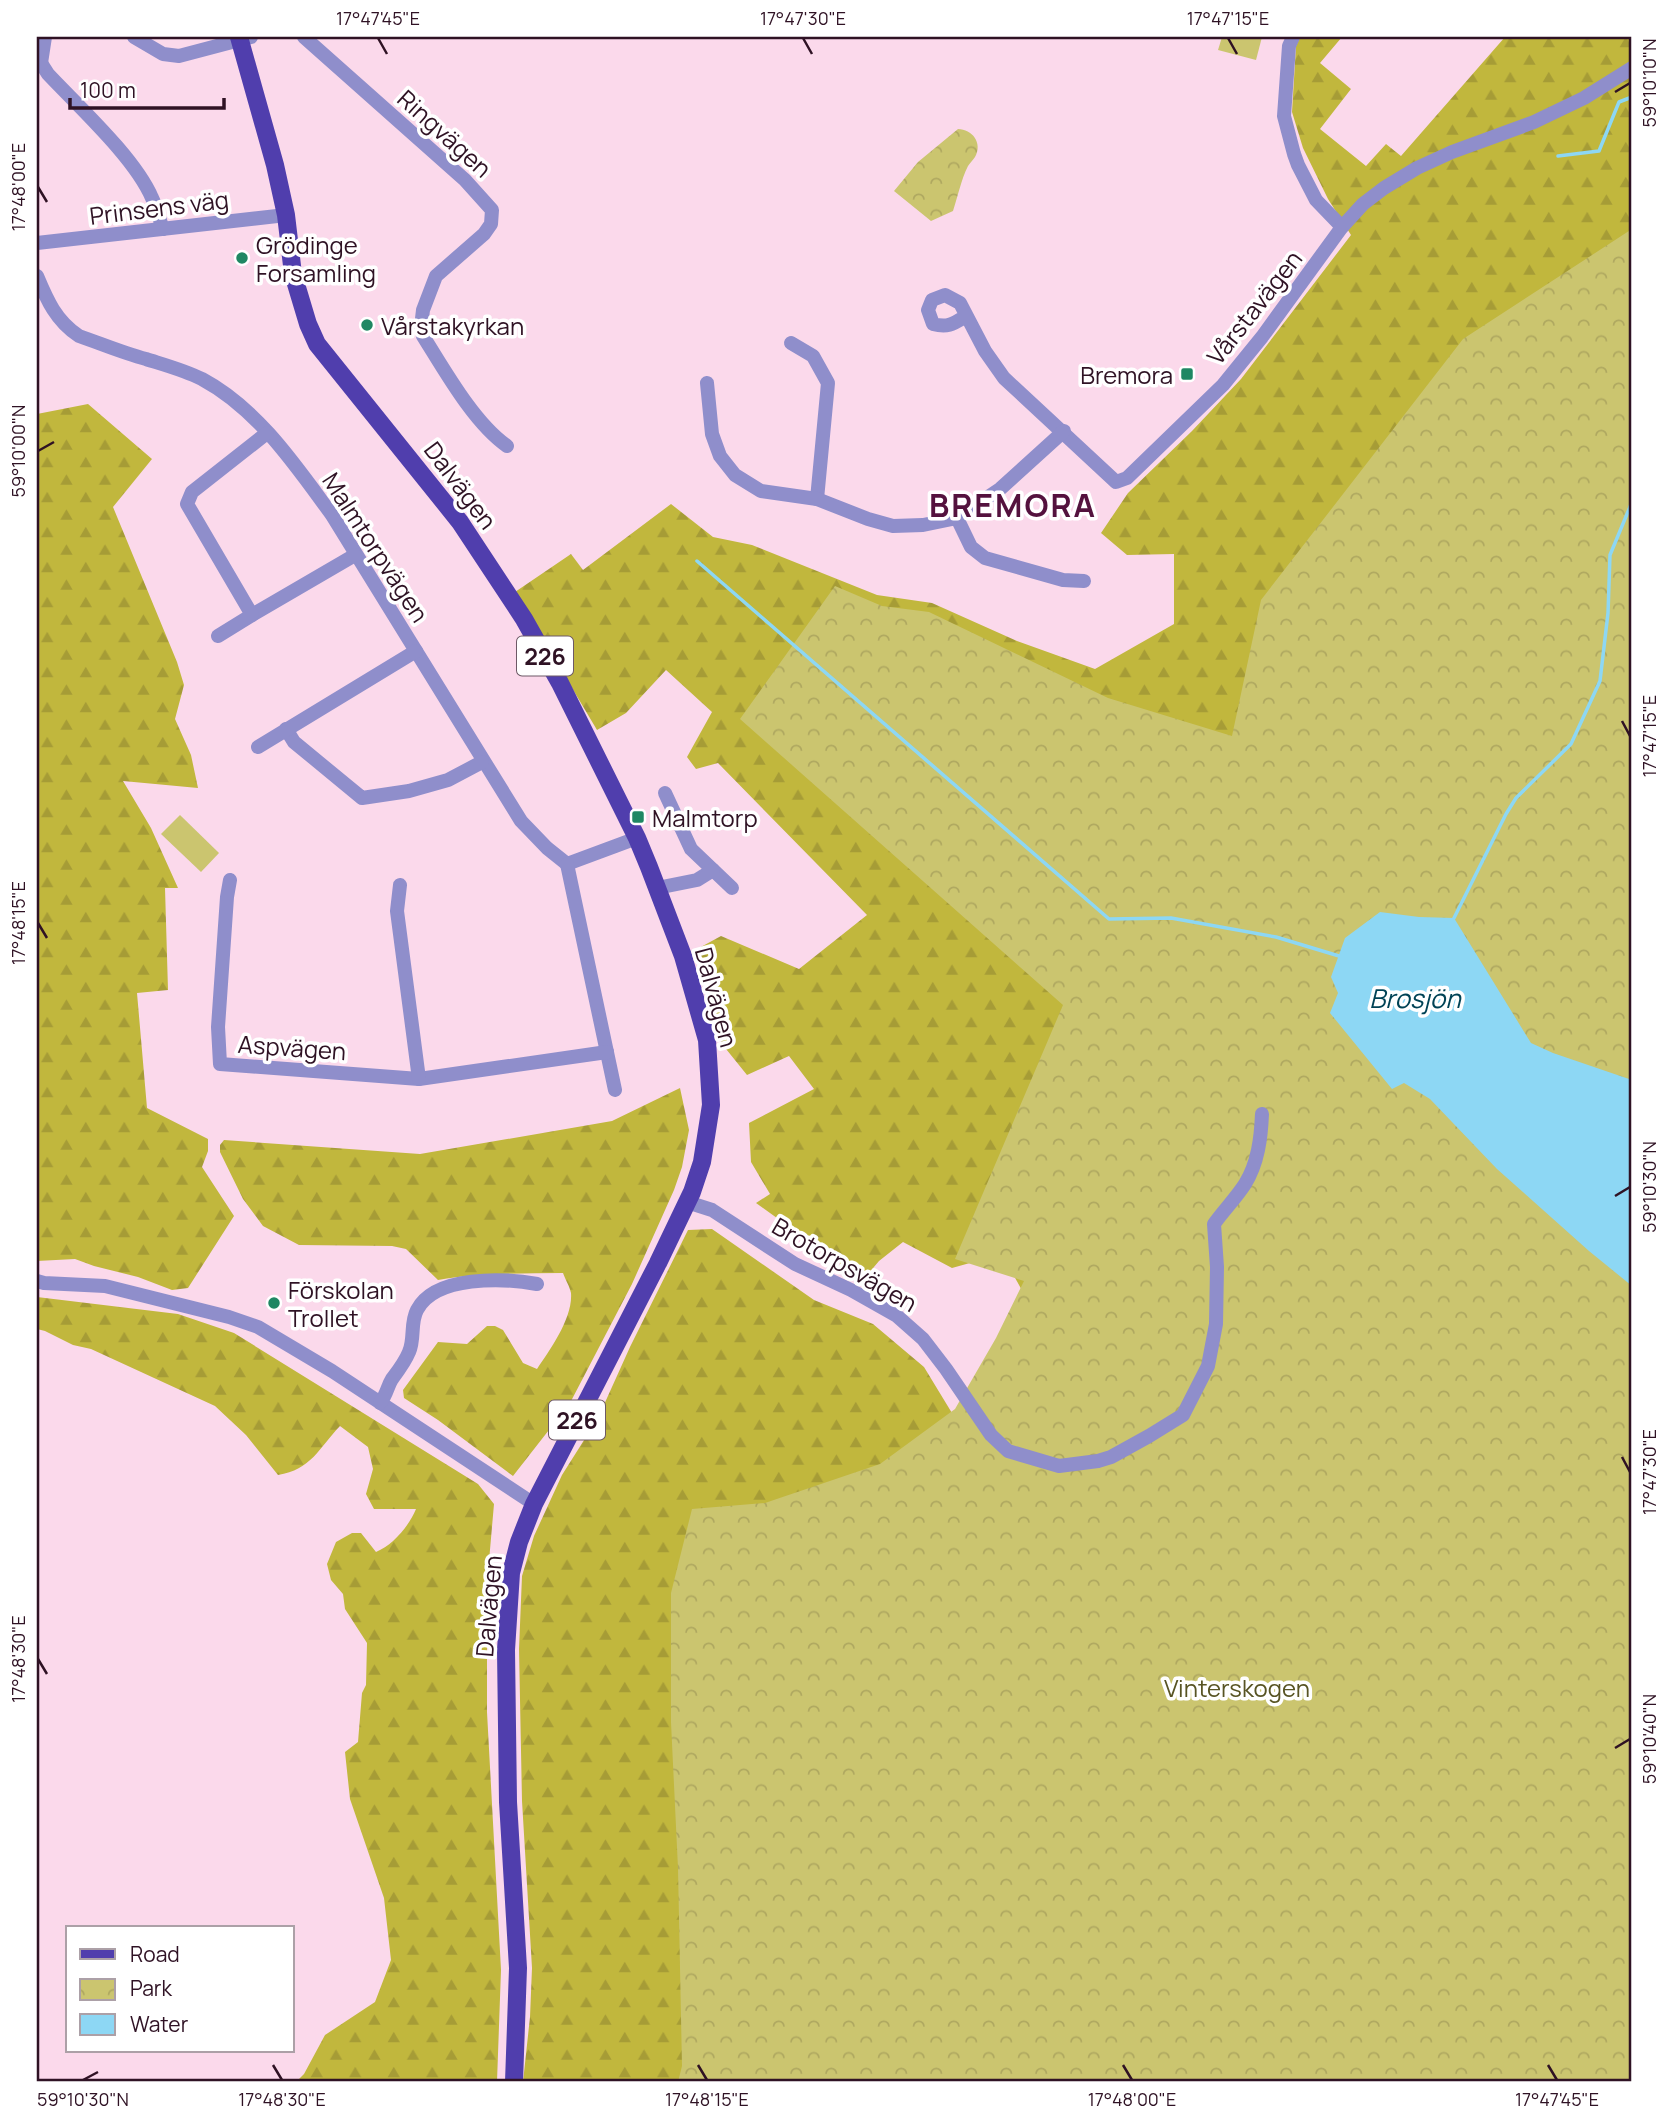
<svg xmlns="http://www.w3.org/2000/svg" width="1669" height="2119" font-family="Manrope,sans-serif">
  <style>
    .forest { fill: url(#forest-firs) }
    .park { fill: url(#park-crowns) }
    .pitch { fill: #cbc56f }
    .water { fill: #8dd7f4 }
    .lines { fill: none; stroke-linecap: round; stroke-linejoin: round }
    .stream { stroke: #8dd7f4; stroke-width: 3.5 }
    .minor { stroke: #8f8ecb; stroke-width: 14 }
    .major { stroke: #503ead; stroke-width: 18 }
    .ticks { fill: none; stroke: #2f1224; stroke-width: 2.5 }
    .poi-dot { fill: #1f8763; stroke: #fff; stroke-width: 2.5 }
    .labels { text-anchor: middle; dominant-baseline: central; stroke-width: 7; stroke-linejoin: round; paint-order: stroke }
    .shield { fill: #fff; stroke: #6d5966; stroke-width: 2 }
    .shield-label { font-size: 23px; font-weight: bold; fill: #2f1224 }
    .street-label { font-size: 24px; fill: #2f1224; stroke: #fff }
    .poi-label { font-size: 24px; fill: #2f1224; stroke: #fff; text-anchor: start }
    .park-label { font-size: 24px; fill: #585424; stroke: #fff }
    .water-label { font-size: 26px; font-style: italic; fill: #004356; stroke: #fff }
    .district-label { font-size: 32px; font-weight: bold; letter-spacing: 2px; fill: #54123e; stroke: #fff }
    .neatline { fill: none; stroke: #2f1224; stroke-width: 2.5 }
    .ticks-label { font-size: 18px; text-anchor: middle; fill: #2f1224 }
  </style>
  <defs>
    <pattern id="forest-firs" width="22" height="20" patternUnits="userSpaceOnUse" patternTransform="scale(1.75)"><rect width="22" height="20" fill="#c1b73d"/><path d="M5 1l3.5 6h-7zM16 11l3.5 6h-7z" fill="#a69c36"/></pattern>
    <pattern id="park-crowns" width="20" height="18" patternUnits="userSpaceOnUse" patternTransform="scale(1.75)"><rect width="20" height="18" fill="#cbc56f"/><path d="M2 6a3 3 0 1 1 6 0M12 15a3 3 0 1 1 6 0" fill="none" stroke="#afa860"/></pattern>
  </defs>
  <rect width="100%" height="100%" fill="#fbd9eb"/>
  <g class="forest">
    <polygon points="1300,37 1342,37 1320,63 1351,89 1320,129 1366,166 1386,144 1401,156 1505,37 1632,37 1632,1080 1042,1327 1002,1254 952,1268 903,1242 879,1261 863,1280 756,1203 770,1194 751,1162 749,1123 814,1089 789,1056 747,1075 722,1044 699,948 721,936 799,969 867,915 718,763 696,769 687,757 712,712 666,670 626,713 597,730 515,592 571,554 583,570 671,504 713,537 752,545 877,595 932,603 1017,641 1095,669 1174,624 1174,554 1127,555 1101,533 1128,493 1192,431 1241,379 1351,235 1328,199 1303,148 1292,112 1296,46"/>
    <polygon points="88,404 152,459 113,507 177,662 184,685 175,719 191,755 198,788 123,781 151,828 178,888 165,888 168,990 137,993 147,1108 208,1139 208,1151 202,1167 234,1216 188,1288 172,1290 138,1277 94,1266 75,1259 37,1261 37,414"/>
    <path d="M 680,1088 L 689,1130 L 682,1167 L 674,1190 L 632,1284 L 570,1403 L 513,1476 L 438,1420 L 404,1398 L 403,1390 L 438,1342 L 467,1344 L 487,1326 L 495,1326 L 503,1330 L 523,1363 L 537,1369 C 550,1350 573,1318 571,1293 C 570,1287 565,1279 563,1273 C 521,1274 479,1272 438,1280 L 406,1249 L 392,1246 L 299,1245 L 263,1226 L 243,1199 L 220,1152 L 220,1145 L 224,1140 L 420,1154 L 612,1121 Z"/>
    <polygon points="712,1229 814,1300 873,1324 924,1367 955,1418 1632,2082 523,2082 530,2017 532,1968 522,1801 519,1649 522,1576 534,1536 562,1475 598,1418 630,1347 688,1230"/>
    <path d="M 37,1297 L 178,1314 L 234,1333 L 478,1484 L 494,1504 L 487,1584 L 487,1712 L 501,1970 L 497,2082 L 296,2082 L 304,2074 L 325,2035 L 375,2002 L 391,1960 L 384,1898 L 350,1799 L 345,1752 L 358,1742 L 362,1693 L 366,1685 L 367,1643 L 345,1609 L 343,1594 L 331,1580 L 327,1564 L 336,1542 L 352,1533 L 361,1533 L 376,1552 C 393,1545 409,1526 416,1509 L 374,1509 L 366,1494 L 373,1469 L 368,1447 L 340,1426 C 319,1448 311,1470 278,1475 L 246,1435 L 215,1406 L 91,1349 L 73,1345 L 45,1331 L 37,1329 Z"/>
  </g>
  <g class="park">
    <path d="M 958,129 C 972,129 983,143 975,157 C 973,160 970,163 968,166 C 961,180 958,196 953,211 L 931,221 L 894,191 L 918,162 Z"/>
    <polygon points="1632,229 1632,2082 678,2082 682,2066 678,1868 671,1722 671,1593 692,1509 765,1503 880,1464 955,1409 996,1338 1024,1281 955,1259 1063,1005 740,719 835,586 882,606 929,612 1108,698 1232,736 1261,600 1463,339"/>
  </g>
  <g class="pitch">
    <polygon points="1222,37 1262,37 1256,60 1218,50"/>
    <polygon points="180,815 219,853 201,872 161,834"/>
  </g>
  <polygon class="water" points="1380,912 1419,917 1454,918 1531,1043 1553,1053 1632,1080 1632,1286 1589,1251 1497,1169 1430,1099 1404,1083 1392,1089 1330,1013 1338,993 1331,977 1345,938"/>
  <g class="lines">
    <g class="stream">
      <polyline points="1558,156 1599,151 1619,102 1632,97"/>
      <polyline points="697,561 1109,919 1171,918 1276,937 1339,956"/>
      <polyline points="1454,918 1506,814 1516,798 1571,744 1600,681 1608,613 1610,555 1632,502"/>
    </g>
    <g class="minor">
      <polyline points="134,37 163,54 179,56 251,37"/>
      <path d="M 304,37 L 465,180 L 492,210 L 491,224 L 484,234 L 436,276 L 423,310 L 421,327 L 423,336 C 445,371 474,423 507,446"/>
      <polyline points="1293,37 1289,46 1284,116 1294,154 1298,165 1316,200 1342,227"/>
      <path d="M 37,61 L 41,63 L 48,74 C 79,107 135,158 152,198 C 157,208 159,219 163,229"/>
      <polyline points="41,63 45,37"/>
      <polyline points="37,243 286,215"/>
      <path d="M 37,276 C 47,300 56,321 79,336 C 102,344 123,353 146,359 C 165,365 184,370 202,379 C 258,409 296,466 332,515 L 521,821 L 547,848 L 567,864 L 637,838"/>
      <path d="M 966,316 C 953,324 948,328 933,324 L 928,310 L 932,300 L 945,295 L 960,303 L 985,351 L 1004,378 L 1116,482 L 1127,478 L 1223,385 L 1262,337 L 1342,227 L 1363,204 L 1384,188 L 1417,168 L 1452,152 L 1534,122 L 1584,98 L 1632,68"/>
      <polyline points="791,343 813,356 828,383 817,499"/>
      <polyline points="707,383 712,434 720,456 735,475 761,491 817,499 868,519 893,526 923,525 957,518 1000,489 1064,431"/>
      <polyline points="957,518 971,547 985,558 1063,580 1084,581"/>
      <polyline points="252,615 355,555"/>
      <polyline points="218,636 252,615 187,504 192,492 267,433"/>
      <polyline points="286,729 294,742 362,798 409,791 448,780 482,762"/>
      <polyline points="258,747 416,651"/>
      <polyline points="665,793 691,849 732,888"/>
      <polyline points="567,864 615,1090"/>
      <polyline points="230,880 227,897 218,1027 220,1064 419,1079 607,1052"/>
      <polyline points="400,885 397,911 419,1079"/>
      <polyline points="657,888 697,880 713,870"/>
      <path d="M 687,1202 L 712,1210 L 795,1264 L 851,1290 L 897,1316 L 923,1339 L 946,1369 L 991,1435 L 1008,1451 L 1059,1466 L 1098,1461 L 1111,1457 L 1149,1436 L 1183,1415 L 1208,1366 L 1216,1324 L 1217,1267 L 1214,1224 C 1224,1210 1236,1198 1245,1184 C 1258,1163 1261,1138 1262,1114"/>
      <polyline points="37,1281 44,1283 105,1286 229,1317 258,1327 332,1371 534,1504"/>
      <path d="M 380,1403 C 387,1394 387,1387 392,1379 C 398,1371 405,1362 409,1352 C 415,1339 410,1323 417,1310 C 435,1275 504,1278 537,1284"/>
    </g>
    <polyline class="major" points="239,37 275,165 286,215 293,274 308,324 317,344 460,522 524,619 560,683 637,838 649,867 683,956 707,1040 711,1105 702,1162 692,1192 658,1263 534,1504 519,1542 511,1573 506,1650 508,1802 518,1968 514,2082"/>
  </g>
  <path class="ticks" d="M 378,38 L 387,54M 803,38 L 812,54M 1228,38 L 1237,54M 1615,92 L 1630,83M 38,187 L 47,202M 38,451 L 54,442M 1622,721 L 1630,736M 38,923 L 47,938M 1615,1196 L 1630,1187M 1622,1457 L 1630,1472M 38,1659 L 47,1674M 1615,1748 L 1630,1739M 273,2065 L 282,2080M 698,2065 L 707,2080M 1123,2065 L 1132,2080M 1548,2065 L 1557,2080M 83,2080 L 98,2072"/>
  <g class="poi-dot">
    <circle cx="242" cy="258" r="7"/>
    <circle cx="367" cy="325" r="7"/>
    <rect x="1180" y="367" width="14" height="14" rx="3.5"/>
    <rect x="631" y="810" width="14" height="14" rx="3.5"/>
    <circle cx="274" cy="1303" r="7"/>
  </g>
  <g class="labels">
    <g class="shield">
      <rect x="517" y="636.5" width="56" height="39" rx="5"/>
      <rect x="549" y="1400.5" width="56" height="39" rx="5"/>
    </g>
    <g class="shield-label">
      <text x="545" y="656">226</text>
      <text x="577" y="1420">226</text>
    </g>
    <g class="street-label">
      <text transform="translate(445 133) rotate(42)">Ringvägen</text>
      <text transform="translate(159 207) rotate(-7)">Prinsens väg</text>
      <text transform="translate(1254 307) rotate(-52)">Vårstavägen</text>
      <text transform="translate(461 485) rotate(53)">Dalvägen</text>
      <text transform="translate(376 547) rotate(57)">Malmtorpvägen</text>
      <text transform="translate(717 997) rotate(75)">Dalvägen</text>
      <text transform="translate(292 1047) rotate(4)">Aspvägen</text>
      <text transform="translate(845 1264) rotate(30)">Brotorpsvägen</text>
      <text transform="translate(488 1606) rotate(-85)">Dalvägen</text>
    </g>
    <g class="poi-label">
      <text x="256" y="244">Grödinge<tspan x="256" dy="28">Forsamling</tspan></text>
      <text x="381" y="325">Vårstakyrkan</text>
      <text x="1173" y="374" text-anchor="end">Bremora</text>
      <text x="652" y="817">Malmtorp</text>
      <text x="288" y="1289">Förskolan<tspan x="288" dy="28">Trollet</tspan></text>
    </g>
    <g class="park-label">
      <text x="1237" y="1687">Vinterskogen</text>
    </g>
    <g class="water-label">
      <text x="1415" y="998">Brosjön</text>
    </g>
    <g class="district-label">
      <text x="1013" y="505">BREMORA</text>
    </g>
  </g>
  <rect width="1669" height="2119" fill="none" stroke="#ffffff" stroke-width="77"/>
  <rect x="66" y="1926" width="228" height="126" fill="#ffffff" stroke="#aca0a7" stroke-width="2"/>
  <rect x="80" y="1949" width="35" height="10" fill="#503ead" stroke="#aca0a7" stroke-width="2"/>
  <text x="130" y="1962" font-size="21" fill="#2f1224">Road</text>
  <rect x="80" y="1979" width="35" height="21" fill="url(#park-crowns)" stroke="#aca0a7" stroke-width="2"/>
  <text x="130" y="1996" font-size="21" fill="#2f1224">Park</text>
  <rect x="80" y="2014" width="35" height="21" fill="#8dd7f4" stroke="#aca0a7" stroke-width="2"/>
  <text x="130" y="2032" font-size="21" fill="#2f1224">Water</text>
  <path d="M70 98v10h154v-10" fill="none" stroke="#2f1224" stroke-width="3.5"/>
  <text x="80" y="98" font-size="21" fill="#2f1224" stroke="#ffffff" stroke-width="5" paint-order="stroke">100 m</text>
  <rect x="38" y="38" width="1592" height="2042" class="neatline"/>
  <g class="ticks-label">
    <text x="378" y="25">17°47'45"E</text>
    <text x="803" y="25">17°47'30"E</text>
    <text x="1228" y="25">17°47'15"E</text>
    <text transform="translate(1650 83) rotate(-90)" y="6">59°10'10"N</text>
    <text transform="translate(19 187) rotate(-90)" y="6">17°48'00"E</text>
    <text transform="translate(19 451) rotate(-90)" y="6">59°10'00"N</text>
    <text transform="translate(1650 736) rotate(-90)" y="6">17°47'15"E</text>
    <text transform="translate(19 923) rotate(-90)" y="6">17°48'15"E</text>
    <text transform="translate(1650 1187) rotate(-90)" y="6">59°10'30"N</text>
    <text transform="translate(1650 1472) rotate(-90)" y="6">17°47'30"E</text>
    <text transform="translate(19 1659) rotate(-90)" y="6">17°48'30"E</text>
    <text transform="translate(1650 1739) rotate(-90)" y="6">59°10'40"N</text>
    <text x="83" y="2106">59°10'30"N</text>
    <text x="282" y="2106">17°48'30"E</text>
    <text x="707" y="2106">17°48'15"E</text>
    <text x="1132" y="2106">17°48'00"E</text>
    <text x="1557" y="2106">17°47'45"E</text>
  </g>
</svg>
